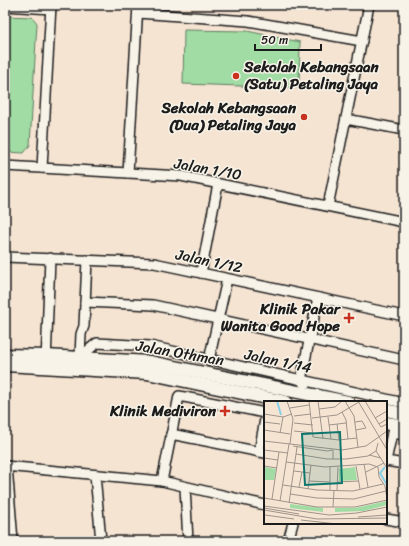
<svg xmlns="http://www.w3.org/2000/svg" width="409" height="546" font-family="Sriracha,sans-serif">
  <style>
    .green { fill: #a0dca3; stroke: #5e7c60 }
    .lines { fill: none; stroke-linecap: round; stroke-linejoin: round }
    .minor-casing { stroke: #1c1c1c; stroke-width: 12 }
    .major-casing { stroke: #1c1c1c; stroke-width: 15 }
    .minor { stroke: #f7f3e8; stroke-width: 9 }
    .major { stroke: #f7f3e8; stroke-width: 12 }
    .poi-dot { fill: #c8321e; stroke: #f7f3e8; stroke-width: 1.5 }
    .labels { text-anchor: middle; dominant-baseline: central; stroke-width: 3; stroke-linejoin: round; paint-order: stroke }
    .poi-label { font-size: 15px; font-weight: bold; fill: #1c1c1c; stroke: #f7f3e8; text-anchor: end }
    .street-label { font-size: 15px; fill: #1c1c1c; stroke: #f7f3e8 }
    .inset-river { fill: none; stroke: #87d0e7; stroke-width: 2 }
    .inset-road { fill: none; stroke: #9f948a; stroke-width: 1 }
    .view { fill: #0f766e; fill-opacity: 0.15; stroke: #0f766e; stroke-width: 2 }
    .inset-edge { fill: none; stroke: #1c1c1c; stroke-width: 2 }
  </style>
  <rect width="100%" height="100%" fill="#f6e4d3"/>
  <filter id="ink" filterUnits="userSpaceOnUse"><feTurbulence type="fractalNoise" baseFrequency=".025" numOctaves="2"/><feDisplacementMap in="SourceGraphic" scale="8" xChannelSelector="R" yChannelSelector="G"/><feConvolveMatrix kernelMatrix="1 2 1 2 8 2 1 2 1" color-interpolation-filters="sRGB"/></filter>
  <g filter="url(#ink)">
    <g class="green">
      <polygon points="5,16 32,17 37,23 30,145 24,153 5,152"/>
      <polygon points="184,30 247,31 300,42 299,88 183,84"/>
    </g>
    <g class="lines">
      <g class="minor-casing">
        <g id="minor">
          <polyline points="5,6 51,9"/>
          <polyline points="138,13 248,21 362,41"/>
          <polyline points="346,119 404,130"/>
          <polyline points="5,166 181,176 404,222"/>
          <polyline points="42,168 51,5"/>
          <polyline points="128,173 138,5"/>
          <polyline points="328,206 369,5"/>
          <polyline points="5,257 154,263 404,316"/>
          <polyline points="201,273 218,184"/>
          <polyline points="85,302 153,305 404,360"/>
          <polyline points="80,357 97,343 150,346 404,403"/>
          <polyline points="80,357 81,334 84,326 87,260"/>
          <polyline points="209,360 227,279"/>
          <polyline points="46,362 50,258"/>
          <polyline points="305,385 301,380 318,298"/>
          <polyline points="394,424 386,461 404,464"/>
          <polyline points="392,433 404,435"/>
          <polyline points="171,434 265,453"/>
          <polyline points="259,452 265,419"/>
          <polyline points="5,466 162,481 265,505"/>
          <polyline points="7,466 13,541"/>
          <polyline points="95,475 101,541"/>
          <polyline points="162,481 179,396 265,413"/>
          <polyline points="185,487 188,541"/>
          <polyline points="386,519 404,522"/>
          <polyline points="288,541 293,523"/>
        </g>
      </g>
      <g class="major-casing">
        <g id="major">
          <polyline points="5,355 46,356 149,362 348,402"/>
          <polyline points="5,365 147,373 286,402"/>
          <polyline points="386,410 404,414"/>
          <polyline points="386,423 404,426"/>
        </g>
      </g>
      <use href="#minor" class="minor"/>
      <use href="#major" class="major"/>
    </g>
  </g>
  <g class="poi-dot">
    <circle cx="236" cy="76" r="4"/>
    <circle cx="304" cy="117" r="4"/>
    <path d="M347 312h4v4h4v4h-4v4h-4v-4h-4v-4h4z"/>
    <path d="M223 405h4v4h4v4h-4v4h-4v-4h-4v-4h4z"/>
  </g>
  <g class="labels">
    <g class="poi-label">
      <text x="244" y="67" text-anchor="start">Sekolah Kebangsaan<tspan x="244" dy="17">(Satu) Petaling Jaya</tspan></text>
      <text x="296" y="108">Sekolah Kebangsaan<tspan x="296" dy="17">(Dua) Petaling Jaya</tspan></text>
      <text x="340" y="309">Klinik Pakar<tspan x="340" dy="17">Wanita Good Hope</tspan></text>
      <text x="216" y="411">Klinik Mediviron</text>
    </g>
    <g class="street-label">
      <text transform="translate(208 169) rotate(10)">Jalan 1/10</text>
      <text transform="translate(209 261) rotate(12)">Jalan 1/12</text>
      <text transform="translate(180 353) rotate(10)">Jalan Othman</text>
      <text transform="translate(278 361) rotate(12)">Jalan 1/14</text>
    </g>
  </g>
  <g transform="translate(264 401)">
    <rect width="123" height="123" fill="#f6e4d3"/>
    <path d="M 1,66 L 12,68 L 10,79 L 0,79 ZM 91,66 L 93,79 L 75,80 L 75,68 ZM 123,100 L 123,104 L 100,110 L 71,111 L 71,107 L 91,107 ZM 26,103 L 59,107 L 59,111 L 26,107 Z" fill="#a0dca3"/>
    <path class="inset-river" d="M 13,0 L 17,14M 121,66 L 116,72 L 123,84"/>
    <path class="inset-road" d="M 23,0 L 29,18 L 26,43M 45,0 L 49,36 L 75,39 L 93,37M 54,0 L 59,38M 81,0 L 90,15 L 94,46M 94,0 L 123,49M 101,0 L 115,23M 26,7 L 45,4M 55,8 L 71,6 L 78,0M 78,11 L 82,19 L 84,38M 0,13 L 19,16 L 28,13M 30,15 L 47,13M 64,16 L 67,38M 48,17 L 73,14 L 95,1M 111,17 L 123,10M 123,18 L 115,23 L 117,26 L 123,23M 0,21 L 16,23M 91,21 L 98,20 L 102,27 L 92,29M 30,22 L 49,24M 73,23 L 75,39M 65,24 L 82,22M 0,29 L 26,33M 30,30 L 49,32M 16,32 L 19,16M 0,40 L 78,49 L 102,45 L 123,30M 114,42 L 112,50 L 123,67M 29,45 L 63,50 L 69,49 L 69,58M 122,45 L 123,33M 0,49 L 24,52M 32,53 L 63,58 L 82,58 L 104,55 L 112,50M 105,54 L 117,57M 0,57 L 14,59M 22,61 L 61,66 L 105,63 L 114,66M 100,63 L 104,86M 0,65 L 13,67M 92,65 L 96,88M 114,66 L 115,76 L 121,85 L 123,98M 30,70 L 46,72M 102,71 L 120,62M 45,80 L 66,81M 74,81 L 95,80M 19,84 L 53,89 L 89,90 L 119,83M 35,86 L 38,71M 44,88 L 47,64M 66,89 L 66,66M 73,89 L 74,66M 26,93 L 53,97 L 90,98 L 122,90M 0,97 L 53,106 L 91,106 L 123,99M 8,98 L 15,51M 16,100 L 25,43M 25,102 L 33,46M 0,105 L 65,114 L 93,112 L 123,106M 69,106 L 70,89M 0,107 L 35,113M 0,109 L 53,118 L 123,117M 1,114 L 30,118M 94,116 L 123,114M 37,119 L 73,123"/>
    <path class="view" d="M 76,31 L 78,82 L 41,84 L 38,33 Z"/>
    <rect width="123" height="123" class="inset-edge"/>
  </g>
  <rect width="409" height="546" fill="none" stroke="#f7f3e8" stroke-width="20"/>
  <rect x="10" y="10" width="389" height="526" fill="none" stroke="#1c1c1c" stroke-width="1.5" filter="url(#ink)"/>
  <path d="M255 44v6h66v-6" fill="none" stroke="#1c1c1c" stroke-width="2"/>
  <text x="261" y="44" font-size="12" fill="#1c1c1c" stroke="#f7f3e8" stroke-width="3" paint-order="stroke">50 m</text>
</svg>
